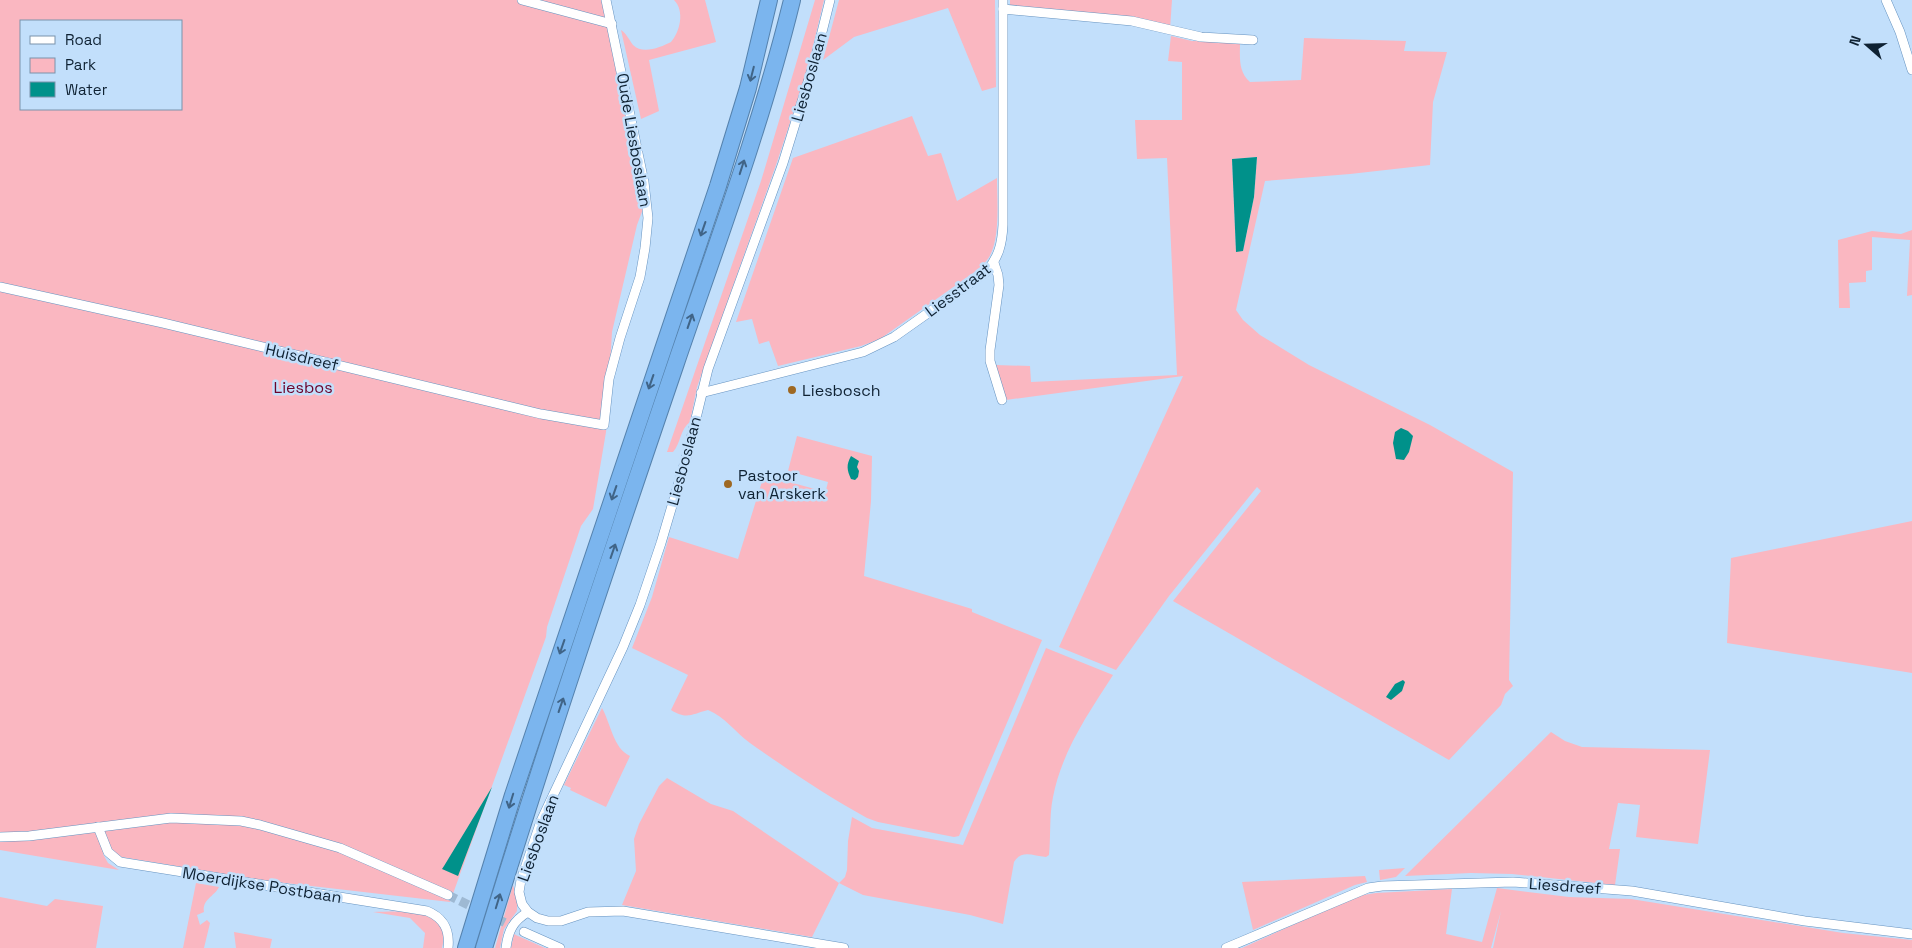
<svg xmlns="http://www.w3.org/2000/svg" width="1912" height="948" font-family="'Space Grotesk',sans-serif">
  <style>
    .green { fill: #fab7c1; fill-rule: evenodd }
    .water { fill: #00918a }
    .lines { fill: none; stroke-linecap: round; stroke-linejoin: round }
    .street-tunnel { stroke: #9eb9d3; stroke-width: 9; stroke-dasharray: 9 4.5; stroke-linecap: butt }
    .street-casing { stroke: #6693c0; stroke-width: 10 }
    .highway-casing { stroke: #5582ad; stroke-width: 18 }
    .street { stroke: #fff; stroke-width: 9 }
    .highway { stroke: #7bb5ee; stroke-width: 16 }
    .oneway { stroke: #406487 }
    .poi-dot { fill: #9e6822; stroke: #c2dffb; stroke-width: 2 }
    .labels { text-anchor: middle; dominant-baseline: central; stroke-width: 5; stroke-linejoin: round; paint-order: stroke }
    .street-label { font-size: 16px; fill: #0f2233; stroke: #c2dffb }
    .park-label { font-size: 16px; fill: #6b032a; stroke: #c2dffb }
    .poi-label { font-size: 16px; fill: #0f2233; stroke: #c2dffb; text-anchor: start }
  </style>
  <rect width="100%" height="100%" fill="#c2dffb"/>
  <g class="green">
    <path d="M 0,0 L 604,0 L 649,193 L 637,225 L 612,332 L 606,432 L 593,509 L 581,526 L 547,627 L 546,637 L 450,902 L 268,881 L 103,854 L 108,863 L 119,870 L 0,850 ZM 21,21 L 181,21 L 181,109 L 21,109 Z"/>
    <path d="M 674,0 L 705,0 L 716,42 L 649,60 L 659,111 L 641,119 L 621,30 C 627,34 629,40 633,45 C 643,55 661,47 671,42 C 680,32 685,11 674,0 Z"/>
    <path d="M 815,0 L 824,0 L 807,71 L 776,165 L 697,387 L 690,422 C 680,429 681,443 673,452 L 667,452 L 761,181 Z"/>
    <polygon points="839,0 995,0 996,87 982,91 948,8 854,37 823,60"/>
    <polygon points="1010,0 1172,0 1170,29 1010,7"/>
    <path d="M 1171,36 L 1192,41 L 1240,42 C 1240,58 1238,71 1250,82 L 1301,80 L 1304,38 L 1406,41 L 1404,51 L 1447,52 L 1433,102 L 1430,165 L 1350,174 L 1265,181 L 1236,310 L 1243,320 L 1260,335 L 1309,365 L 1430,425 L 1513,472 L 1509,680 L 1513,686 L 1505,694 L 1501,705 L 1449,760 L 1173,601 L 1261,491 L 1257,487 L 1169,596 L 1116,670 L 1059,647 L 1183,376 L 1006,400 L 995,365 L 1030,366 L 1031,382 L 1177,375 L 1167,158 L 1137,159 L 1135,120 L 1182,120 L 1182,62 L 1168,61 ZM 1257,157 L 1254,197 L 1243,251 L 1236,251 L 1232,159 Z"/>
    <path d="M 912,116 L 928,156 L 941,153 L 957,201 L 997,178 C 997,200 1001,243 987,260 C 984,264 979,268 976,271 L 880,339 L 861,346 L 778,366 L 769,341 L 759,344 L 752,319 L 736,322 L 793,158 Z"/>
    <polygon points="1912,230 1912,295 1907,296 1910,240 1872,237 1872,270 1866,271 1866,282 1849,283 1850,308 1839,308 1838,240 1872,231 1901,234"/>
    <path d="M 797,436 L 872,456 L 871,501 L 864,576 L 972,609 L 972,612 L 1042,640 L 959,836 L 954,837 L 878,822 L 867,818 C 827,796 787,769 750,743 C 735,732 725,717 708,710 C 692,714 687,720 671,710 L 688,675 L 632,648 L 652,597 L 669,537 L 738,559 L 764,475 L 822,491 L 825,494 L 828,482 L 788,471 Z"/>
    <polygon points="1912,521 1912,673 1727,643 1731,558"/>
    <path d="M 1046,648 L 1113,675 C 1088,714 1062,751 1053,797 C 1049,816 1051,836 1049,855 L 1046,857 C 1033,856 1022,849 1014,862 L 1003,924 L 970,915 L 863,895 L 839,883 L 812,937 L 622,905 L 636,871 L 634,839 L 639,824 L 659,786 L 667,778 L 711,804 L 733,811 L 839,883 L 845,877 L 847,870 L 848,841 L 852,817 L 872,828 L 963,845 Z"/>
    <path d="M 602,708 C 611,724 613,748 630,756 L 606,807 L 570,790 L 571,788 L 564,785 Z"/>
    <polygon points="1551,732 1565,741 1582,747 1710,750 1698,844 1636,837 1640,805 1618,803 1609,849 1620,849 1615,885 1512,874 1471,873 1405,876"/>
    <polygon points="1405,868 1396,877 1380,880 1379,870"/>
    <polygon points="1365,876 1367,882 1355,885 1253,930 1242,882"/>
    <path d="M 196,883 L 219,887 C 214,897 202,899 204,912 L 197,915 L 200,925 L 207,920 L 210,923 L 204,948 L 183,948 Z"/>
    <polygon points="513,885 517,899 517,911 504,929 500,948 495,948"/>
    <polygon points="1497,888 1569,897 1631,899 1843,933 1912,940 1912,948 1493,948 1501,911 1491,948 1242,948 1357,896 1376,893 1452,889 1446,934 1482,942"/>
    <polygon points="0,897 47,906 55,899 103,906 96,948 0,948"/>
    <path d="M 373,912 C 399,912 454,905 442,948 L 423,948 L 425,933 L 410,918 Z"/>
    <polygon points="234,932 272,939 270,948 236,948"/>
    <polygon points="514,934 518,936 545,948 511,948"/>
  </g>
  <g class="water">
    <polygon points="1257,157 1254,197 1243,251 1236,252 1232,159"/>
    <polygon points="1401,428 1408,431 1413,436 1409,452 1404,460 1396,459 1393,443 1395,432"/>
    <path d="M 851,456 L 859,461 L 857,467 L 859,471 L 858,477 L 855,480 L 851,479 C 847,470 846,465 851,456 Z"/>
    <polygon points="1403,680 1405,682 1402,691 1391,700 1386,697 1395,684"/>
    <polygon points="492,787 458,876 442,869 444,866"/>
  </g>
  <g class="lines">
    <polyline class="street-tunnel" points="448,895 524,932"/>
    <g class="street-casing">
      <g id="street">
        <polyline points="522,0 612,24"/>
        <polyline points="830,0 816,56 783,163 708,369 687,455 661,543 640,605 623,647 541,821 521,880 519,892 522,904 528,912 537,918 548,921 561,921 588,912 623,911 844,948"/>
        <polyline points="1886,0 1900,32 1912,70"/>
        <polyline points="1003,9 1132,21 1201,37 1253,40"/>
        <polyline points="994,263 998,275 999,285 990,350 990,361 1002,400"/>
        <polyline points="0,287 163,323 541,414 604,425 609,379 620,338 640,277 645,248 648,218 644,182 606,0"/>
        <path d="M 701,393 L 863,352 L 894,337 L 986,272 C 999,257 1002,244 1003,225 L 1003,0"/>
        <path d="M 98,827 L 108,852 L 120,862 L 427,911 C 444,918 450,930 448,948"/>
        <polyline points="0,837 29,836 171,818 241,821 260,825 340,848 448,895"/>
        <polyline points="524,932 560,948"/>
        <path d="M 506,948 C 508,931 513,921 528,912"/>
        <polyline points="1226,948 1368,888 1382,886 1513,882 1632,891 1805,921 1912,934"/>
      </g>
    </g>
    <g class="highway-casing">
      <g id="highway">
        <polyline points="466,948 513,795 718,186 748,88 769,0"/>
        <path d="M 484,948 C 544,752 610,557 676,363 C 717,243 762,123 792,0"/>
      </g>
    </g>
    <use href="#street" class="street"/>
    <use href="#highway" class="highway"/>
  </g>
  <defs><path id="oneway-shaft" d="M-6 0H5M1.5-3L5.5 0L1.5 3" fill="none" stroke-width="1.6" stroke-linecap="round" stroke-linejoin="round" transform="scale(1.25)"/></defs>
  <g class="oneway">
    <use href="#oneway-shaft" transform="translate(752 74) rotate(104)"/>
    <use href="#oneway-shaft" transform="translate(742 167) rotate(-72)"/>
    <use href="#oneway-shaft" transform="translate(703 229) rotate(109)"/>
    <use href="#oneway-shaft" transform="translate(690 321) rotate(-71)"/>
    <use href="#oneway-shaft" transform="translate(651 382) rotate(109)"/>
    <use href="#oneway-shaft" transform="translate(614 493) rotate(109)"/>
    <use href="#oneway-shaft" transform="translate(613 551) rotate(-71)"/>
    <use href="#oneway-shaft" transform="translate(562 647) rotate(109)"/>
    <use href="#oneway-shaft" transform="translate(561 705) rotate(-71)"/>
    <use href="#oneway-shaft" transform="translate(511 801) rotate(107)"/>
    <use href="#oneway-shaft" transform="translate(498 901) rotate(-73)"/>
  </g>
  <g class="poi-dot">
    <circle cx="792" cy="390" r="5"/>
    <circle cx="728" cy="484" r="5"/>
  </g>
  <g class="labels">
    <g class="street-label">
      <text transform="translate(809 77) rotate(-74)">Liesboslaan</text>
      <text transform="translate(634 140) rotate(80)">Oude Liesboslaan</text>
      <text transform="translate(958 290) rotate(-37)">Liesstraat</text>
      <text transform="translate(302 357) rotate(13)">Huisdreef</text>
      <text transform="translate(684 461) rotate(-75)">Liesboslaan</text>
      <text transform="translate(538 838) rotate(-70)">Liesboslaan</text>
      <text transform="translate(262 885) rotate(9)">Moerdijkse Postbaan</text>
      <text transform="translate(1565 886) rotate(4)">Liesdreef</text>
    </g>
    <g class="park-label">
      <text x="303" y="387">Liesbos</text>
    </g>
    <g class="poi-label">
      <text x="802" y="390">Liesbosch</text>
      <text x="738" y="475">Pastoor<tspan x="738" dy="18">van Arskerk</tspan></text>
    </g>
  </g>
  <rect x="20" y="20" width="162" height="90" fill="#c2dffb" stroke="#7a93ab"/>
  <rect x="30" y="36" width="25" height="8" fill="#ffffff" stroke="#7a93ab"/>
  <text x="65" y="45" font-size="15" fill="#0f2233">Road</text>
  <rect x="30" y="58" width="25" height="15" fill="#fab7c1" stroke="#7a93ab"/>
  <text x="65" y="70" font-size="15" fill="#0f2233">Park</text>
  <rect x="30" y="82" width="25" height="15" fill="#00918a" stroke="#7a93ab"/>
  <text x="65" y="95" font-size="15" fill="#0f2233">Water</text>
  <g transform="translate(1867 45) rotate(290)" stroke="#c2dffb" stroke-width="4" paint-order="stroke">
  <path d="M0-4L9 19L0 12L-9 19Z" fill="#0f2233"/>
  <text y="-8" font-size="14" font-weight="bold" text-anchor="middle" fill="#0f2233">N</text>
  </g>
</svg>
